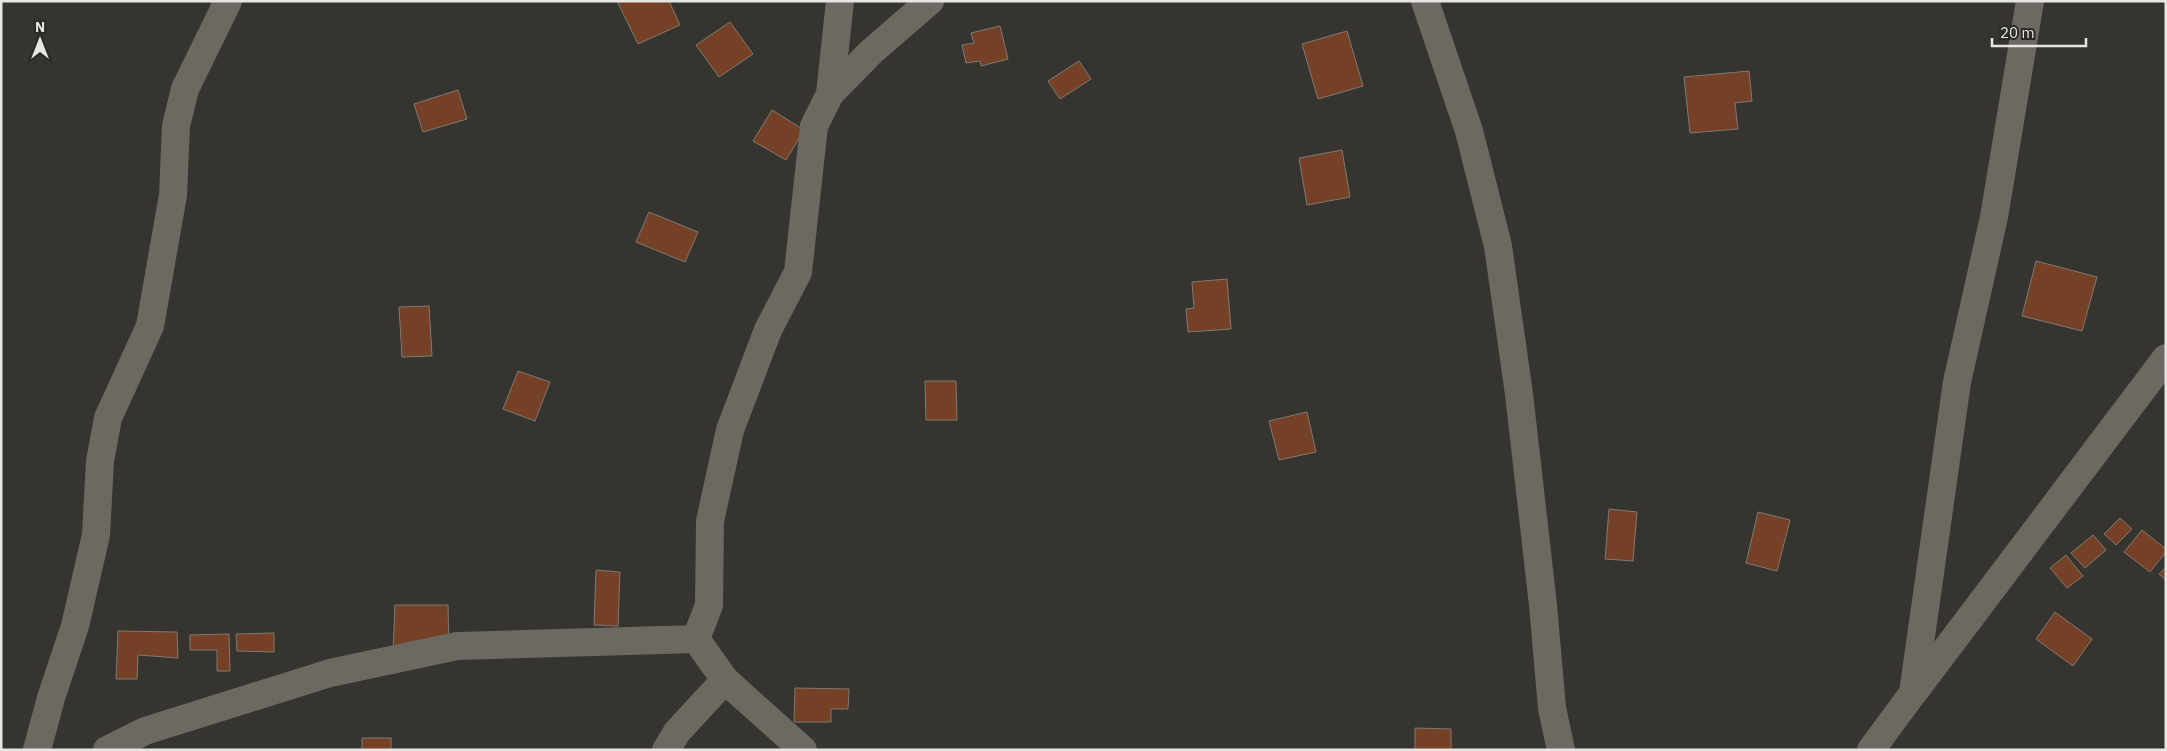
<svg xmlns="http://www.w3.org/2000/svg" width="2167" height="751" font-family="'IBM Plex Sans',sans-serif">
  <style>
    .building { fill: #744126; stroke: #807975 }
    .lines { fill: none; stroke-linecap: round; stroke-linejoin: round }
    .minor { stroke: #6b6962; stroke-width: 28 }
  </style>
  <rect width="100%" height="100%" fill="#36342e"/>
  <g class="building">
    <polygon points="617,1 669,1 680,25 638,44"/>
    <polygon points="730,22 753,54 719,77 696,45"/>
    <polygon points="1000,26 1008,59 981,66 980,61 966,63 962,45 974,43 971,33"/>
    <polygon points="1347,31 1363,86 1318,99 1302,44"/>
    <polygon points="1079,61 1091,79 1060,99 1048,81"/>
    <polygon points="1749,71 1752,101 1735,103 1738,129 1690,133 1684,77"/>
    <polygon points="458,90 467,119 423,132 414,104"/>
    <polygon points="772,110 804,130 786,160 753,141"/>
    <polygon points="1342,150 1350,197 1307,205 1299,158"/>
    <polygon points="649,212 698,232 685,262 636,242"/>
    <polygon points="2036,261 2097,277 2082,331 2022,316"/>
    <polygon points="1227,279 1231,329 1188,332 1186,309 1194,308 1192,282"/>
    <polygon points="429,306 432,356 402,357 399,307"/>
    <polygon points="518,371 550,382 535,421 503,409"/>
    <polygon points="925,381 956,381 957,420 926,420"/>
    <polygon points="1307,412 1316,452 1279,460 1269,421"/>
    <polygon points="1609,509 1637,512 1633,561 1605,559"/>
    <polygon points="1758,512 1790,520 1777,571 1746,563"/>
    <polygon points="2120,518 2132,529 2116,545 2104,534"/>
    <polygon points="2142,530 2166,549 2166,552 2150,572 2124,552"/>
    <polygon points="2093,535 2106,550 2085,568 2071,553"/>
    <polygon points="2066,555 2083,576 2067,588 2050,568"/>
    <polygon points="2166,567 2166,580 2159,574"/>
    <polygon points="596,570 620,572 618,626 594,625"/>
    <polygon points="395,605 448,605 449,650 393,652"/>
    <polygon points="2055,612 2092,639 2073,666 2036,639"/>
    <polygon points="118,631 177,632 178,658 138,655 137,679 116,679"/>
    <polygon points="274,633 274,652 237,651 236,634"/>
    <polygon points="229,634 230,671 217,671 217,650 190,650 190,635"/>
    <polygon points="795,688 849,689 848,709 831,709 831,722 794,722"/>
    <polygon points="1415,728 1451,729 1451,750 1415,750"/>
    <rect x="362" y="738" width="29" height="12"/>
  </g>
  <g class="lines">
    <g class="minor">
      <polyline points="1425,1 1469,131 1498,246 1519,394 1543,605 1552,708 1561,750"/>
      <polyline points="830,94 840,1"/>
      <polyline points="696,639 709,605 710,521 730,430 768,330 798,272 814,126 830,94 871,52 930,1"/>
      <polyline points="696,639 725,680 803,750"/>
      <polyline points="1914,692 2166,358"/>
      <polyline points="37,750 51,698 75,626 96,535 100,461 108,418 150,326 173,195 176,126 185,89 228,1"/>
      <polyline points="107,750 145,731 330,673 457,646 696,639"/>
      <polyline points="666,750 677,732 725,680"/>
      <polyline points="1871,750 1913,693 1957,382 1994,217 2030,1"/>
    </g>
  </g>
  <rect width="2167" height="751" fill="none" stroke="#e8e6e2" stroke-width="5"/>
  <g transform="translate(40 40)" stroke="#2c2a24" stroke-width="4" paint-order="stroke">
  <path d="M0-4L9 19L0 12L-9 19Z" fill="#e8e6e2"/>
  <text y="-8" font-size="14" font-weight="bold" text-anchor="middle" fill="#e8e6e2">N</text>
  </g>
  <path d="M1992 38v8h94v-8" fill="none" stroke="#e8e6e2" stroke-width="2.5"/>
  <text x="2000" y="38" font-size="15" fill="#e8e6e2" stroke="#2c2a24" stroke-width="4" paint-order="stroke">20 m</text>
</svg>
